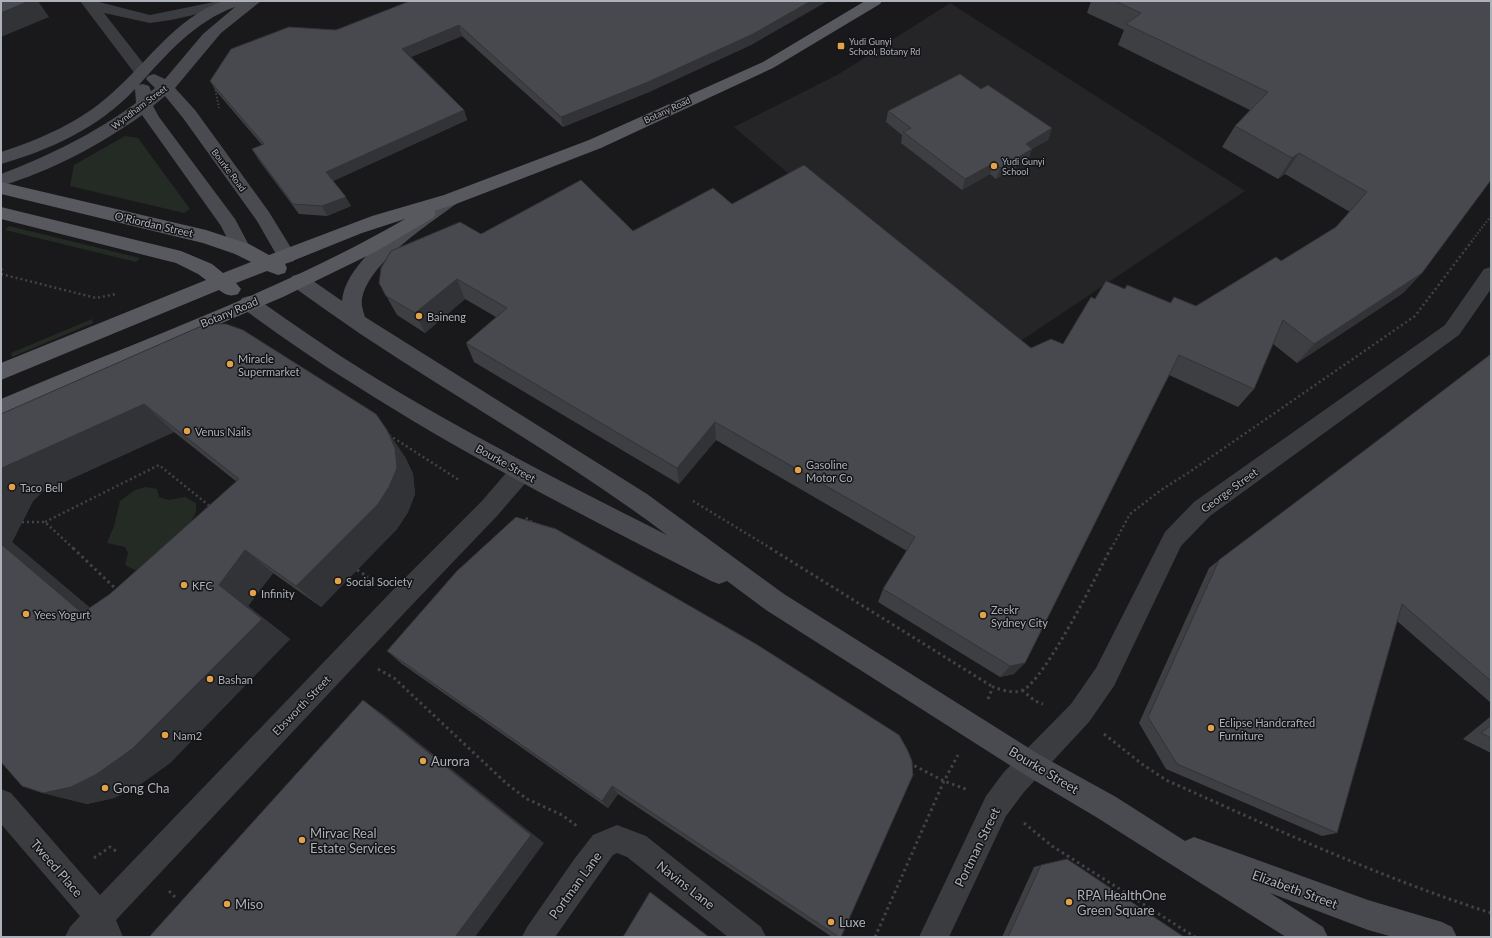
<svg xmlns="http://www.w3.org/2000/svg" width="1492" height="938" font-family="Lato,sans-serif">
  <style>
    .built { fill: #252528 }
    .green { fill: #232b24 }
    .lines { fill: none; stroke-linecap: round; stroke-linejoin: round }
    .path-far2 { stroke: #414347; stroke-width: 2; stroke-dasharray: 1.5 2; stroke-linecap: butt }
    .path-far1 { stroke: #414347; stroke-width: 2.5; stroke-dasharray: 2 3; stroke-linecap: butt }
    .path { stroke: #414347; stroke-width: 3; stroke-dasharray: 2.5 3.5; stroke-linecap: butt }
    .minor { fill: #3a3c40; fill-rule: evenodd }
    .tertiary { fill: #3a3c40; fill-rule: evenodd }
    .secondary { fill: #494b50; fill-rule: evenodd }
    .primary { fill: #57595f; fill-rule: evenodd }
    .wall { fill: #3e3f43; fill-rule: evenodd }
    .shaded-wall { fill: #323337 }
    .building { fill: #48494e; stroke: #323337 }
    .poi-dot { fill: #e3a149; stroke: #141416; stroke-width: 1.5 }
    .labels { text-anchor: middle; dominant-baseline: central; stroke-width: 3; stroke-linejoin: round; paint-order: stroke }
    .far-poi-label { font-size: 9px; fill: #adb2ba; stroke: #141416; text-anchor: start }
    .far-street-label { font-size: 9px; fill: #adb2ba; stroke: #141416 }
    .street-label { font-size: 11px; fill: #adb2ba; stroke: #141416 }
    .poi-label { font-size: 11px; fill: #adb2ba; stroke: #141416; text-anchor: start }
    .near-poi-label { font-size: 13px; fill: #adb2ba; stroke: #141416; text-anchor: start }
    .near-street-label { font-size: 13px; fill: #adb2ba; stroke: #141416 }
  </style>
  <rect width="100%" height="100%" fill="#19191b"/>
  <polygon class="built" points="950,3 1245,191 1004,352 802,185 734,127 839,74"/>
  <g class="green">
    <polygon points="125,136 138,138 190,209 184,213 70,186 74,165"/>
    <polygon points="9,226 140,258 136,262 5,230"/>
    <polygon points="92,319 93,323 12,357 11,353"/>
    <polygon points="146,487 157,489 159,497 169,500 185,497 196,503 196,512 189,526 170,541 157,554 148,566 135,570 125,565 128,553 125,547 107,543 114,526 120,501 135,490"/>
  </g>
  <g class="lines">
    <g class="path-far2">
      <polyline points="214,83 219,108"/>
      <polyline points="1471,242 1491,216"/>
    </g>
    <g class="path-far1">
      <polyline points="1,270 3,268"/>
      <polyline points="1,274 96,298 116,294"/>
      <polyline points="389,435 459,480"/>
      <polyline points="693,501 772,549"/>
      <polyline points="526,518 535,524"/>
      <polyline points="22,522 45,522 74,549"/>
      <polyline points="45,522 159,465 212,508"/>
      <polyline points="1111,549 1130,514 1161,490 1188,473 1415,316 1472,241"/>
    </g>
    <g class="path">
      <polyline points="73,548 118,591"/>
      <polyline points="770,548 993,687"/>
      <polyline points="357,570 368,577"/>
      <polyline points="378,669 394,678 507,784 527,799 562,815 577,826"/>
      <polyline points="1022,690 1035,701 1043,704"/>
      <path d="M 988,699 L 993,687 C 1002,690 1013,694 1023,690 C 1046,678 1096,576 1111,548"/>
      <path d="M 1104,734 L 1142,764 L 1166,780 C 1273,828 1379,877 1491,913"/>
      <polyline points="909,763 944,781 968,790"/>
      <polyline points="1024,823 1052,846 1195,937"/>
      <polyline points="94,858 110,847 116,851"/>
      <polyline points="169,891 176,898"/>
      <polyline points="875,937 944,781 958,755"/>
    </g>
    <g class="minor">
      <polygon points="1491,267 1491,289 1459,335 1210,516 1181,546 1114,686 1089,722 1024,792 1006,816 949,937 919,937 986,796 1004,772 1071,704 1096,668 1165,532 1194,502 1445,325 1484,269"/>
      <polygon points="521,463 529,465 532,472 529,479 497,516 409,608 116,920 123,937 65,937 70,927 80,916 1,824 1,789 11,793 100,895 391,592 481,502 513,465"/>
      <polygon points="617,825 646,836 761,927 766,937 728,937 627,857 617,853 613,855 555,937 522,937 527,927 575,858 593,835"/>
    </g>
    <polygon class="tertiary" points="80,1 95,1 150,15 219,1 241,2 239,5 234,6 171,20 150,23 104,13 150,72 148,75 142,77 136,75"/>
    <g class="secondary">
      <path d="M 223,1 L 261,1 L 221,33 L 175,88 L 195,110 L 269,212 L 296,256 L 294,261 L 287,263 L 280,261 L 257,221 L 183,118 L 165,96 L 153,106 L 159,117 L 235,219 L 251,249 L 249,254 L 242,256 L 235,254 L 221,226 L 142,115 C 102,144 49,172 1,186 L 1,174 C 49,156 95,133 136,103 L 135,89 C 100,127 50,150 1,164 L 1,152 C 41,139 80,122 111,94 C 148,62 175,18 223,1 ZM 235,7 L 203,34 L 165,79 L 154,74 L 148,76 L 146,79 L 155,88 L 151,91 L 149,86 L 143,84 L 139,85 C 166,55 195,21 235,7 Z"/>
      <path d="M 450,194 L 456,196 L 459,200 L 456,204 C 429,224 367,264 362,299 C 361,305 363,311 365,317 L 647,494 L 784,594 L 1040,755 L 1116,797 L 1185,841 L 1194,837 L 1368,900 L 1442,922 L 1452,927 L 1457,937 L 1393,937 L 1368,930 L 1270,893 L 1323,927 L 1328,937 L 1286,937 L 1096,817 L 1022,773 L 766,610 L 727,581 L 719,584 L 711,581 C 590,519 469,458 355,385 C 316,361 279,335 242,308 L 239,303 L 242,298 L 249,296 L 256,298 C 293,324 330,350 369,374 C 465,433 566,484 667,535 C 569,461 461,401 359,333 C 337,318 315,302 292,286 L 290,281 L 292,276 L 299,274 L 306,276 L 342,301 C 345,265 394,230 421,211 C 430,205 439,197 450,194 Z"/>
    </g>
    <path class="primary" d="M 865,1 L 882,1 L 880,4 L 773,68 L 601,148 L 456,204 L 434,211 L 436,214 L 433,218 L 375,252 L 283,297 L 1,417 L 1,399 C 136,341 277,293 405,219 L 362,233 L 285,264 L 287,268 L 285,273 L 278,275 L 267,271 L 236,283 L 241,289 L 238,294 C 230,297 226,295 219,290 L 1,380 L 1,363 L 206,280 L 198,274 L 176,263 L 1,219 L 1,207 L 181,251 L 212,264 L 223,273 L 251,262 L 235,254 L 203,243 L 1,194 L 1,182 L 206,230 L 249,244 L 269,255 L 372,216 L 444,195 L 589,140 L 763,62 Z"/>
  </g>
  <g class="wall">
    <polygon points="410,1 753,44 649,92 563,127 462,36 411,57 464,110 467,120 333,181 351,206 327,216 299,214 258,159 252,149 262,145 216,91 210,81 336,30"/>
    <polygon points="1091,1 1491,1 1422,273 1403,293 1297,363 1273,344 1254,389 1238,407 1169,375 1014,674 1000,677 878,602 883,589 907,551 716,440 679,484 474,362 466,343 496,317 465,299 425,333 397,315 379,283 481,234 633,231 732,204 1031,348 1063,344 1095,299 1125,289 1170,303 1174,297 1196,306 1281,261 1336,227 1350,212 1285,174 1278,179 1222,147 1235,126 1250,110 1118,45 1124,30 1087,13"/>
    <polygon points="981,89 1052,128 1048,140 1032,149 1028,160 996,179 990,174 962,190 901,143 902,135 886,122 888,111"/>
    <path d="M 206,324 L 405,457 L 413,474 L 415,494 L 408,512 L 397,529 L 321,607 L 273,573 L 248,606 L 290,639 L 170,763 L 138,786 L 114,798 L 87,804 L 43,793 L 22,786 L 1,414 ZM 174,432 L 237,482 L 110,594 L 90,608 L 12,542 L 33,501 L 42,492 Z"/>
    <polygon points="1491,354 1491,703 1397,621 1337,833 1322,836 1166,769 1139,723 1209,568 1219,560 1373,444"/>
    <polygon points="457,571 841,937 832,937 618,794 608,808 402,664 387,651"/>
    <polygon points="1491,716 1491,753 1463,739"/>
    <polygon points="1041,865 1184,937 1002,937 1034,867"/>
  </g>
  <g class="shaded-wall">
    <polygon points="29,1 38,1 49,17 1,37 1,13"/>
    <polygon points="811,1 828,1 753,44 649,92 563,127 561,117"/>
    <polygon points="459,25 462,36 406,59 402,49"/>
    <polygon points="464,110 467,120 331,182 326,172"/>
    <polygon points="1052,128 1048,140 1032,149 1028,160 996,179 1000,168 1026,144"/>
    <polygon points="1299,153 1285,174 1278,179 1292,158"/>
    <polygon points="994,163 990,174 962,190 965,179"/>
    <polygon points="346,197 351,206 327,216 322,206"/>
    <polygon points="1422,273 1403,293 1297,363 1314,344"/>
    <polygon points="457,279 465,299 425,333 415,313"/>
    <polygon points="144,404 174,432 42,492 33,501 12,542 120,633 82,613 1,544 1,469 4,467"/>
    <polygon points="715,422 716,440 679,484 677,468"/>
    <polygon points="387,430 405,457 413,474 415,494 408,512 397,529 321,607 296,586"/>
    <polygon points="245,550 273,573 248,606 290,639 170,763 138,786 114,798 87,804 43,793 219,585"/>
    <polygon points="1025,663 1014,674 1000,677 1010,666"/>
    <polygon points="363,700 384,715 544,843 475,937 455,937"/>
    <polygon points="612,786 618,794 608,808 602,801"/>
  </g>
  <g class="building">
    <polygon points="1,1 29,1 1,13"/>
    <polygon points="410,1 811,1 753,34 648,82 561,117 459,25 402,49 464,110 326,172 346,197 322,206 293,204 252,149 264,144 210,81 231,49 289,27 336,30"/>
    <polygon points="1115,1 1491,1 1491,180 1422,273 1314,344 1283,320 1254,389 1179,355 1025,663 1010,666 883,589 915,537 715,422 677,468 466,343 507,308 457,279 415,313 386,296 379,283 381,268 391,251 460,222 481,234 581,180 633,231 713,188 732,204 804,165 1031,348 1051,339 1063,344 1091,297 1095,299 1106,281 1125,289 1127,285 1171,303 1174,297 1196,306 1276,257 1281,261 1336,227 1367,192 1299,153 1292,158 1235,126 1268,92 1126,24 1141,13"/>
    <polygon points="960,74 981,89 988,85 1052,128 1026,144 1032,149 1000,168 994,163 965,179 903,132 911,128 888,111"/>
    <polygon points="206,324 226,324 243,330 376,414 387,430 395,448 397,468 389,487 378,504 296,586 245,550 219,585 262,619 132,749 97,774 71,787 43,793 22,786 1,762 1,544 82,613 110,594 239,479 144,404 4,467 1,469 1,414"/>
    <polygon points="1491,354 1491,681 1402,604 1337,833 1177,764 1148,717 1219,560 1373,444"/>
    <polygon points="516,517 556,529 756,644 899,735 907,749 912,761 913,775 841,937 839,937 612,786 602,801 387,651 457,571"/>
    <polygon points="363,700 531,835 455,937 149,937"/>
    <polygon points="1491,725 1491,738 1481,733"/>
    <polygon points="1067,859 1184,937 1008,937 1041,865"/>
    <polygon points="650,892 709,937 623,937"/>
  </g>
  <g class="poi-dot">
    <rect x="837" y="42" width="8" height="8" rx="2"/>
    <circle cx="994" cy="166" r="4"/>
    <circle cx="419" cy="316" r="4"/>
    <circle cx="230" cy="364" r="4"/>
    <circle cx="187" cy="431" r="4"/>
    <circle cx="798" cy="470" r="4"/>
    <circle cx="12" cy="487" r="4"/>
    <circle cx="338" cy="581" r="4"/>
    <circle cx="184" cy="585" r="4"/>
    <circle cx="253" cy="593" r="4"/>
    <circle cx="26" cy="614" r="4"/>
    <circle cx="983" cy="615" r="4"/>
    <circle cx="210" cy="679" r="4"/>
    <circle cx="1211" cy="728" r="4"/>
    <circle cx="165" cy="735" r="4"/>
    <circle cx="423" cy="761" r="4"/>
    <circle cx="105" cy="788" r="4"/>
    <circle cx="302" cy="840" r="4"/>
    <circle cx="1069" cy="902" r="4"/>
    <circle cx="227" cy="904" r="4"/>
    <circle cx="831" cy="922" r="4"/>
  </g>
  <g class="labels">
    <g class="far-poi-label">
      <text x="849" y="41">Yudi Gunyi<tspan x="849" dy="10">School, Botany Rd</tspan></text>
      <text x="1002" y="161">Yudi Gunyi<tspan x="1002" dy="10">School</tspan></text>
    </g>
    <g class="far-street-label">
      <text transform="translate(139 107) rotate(-37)">Wyndham Street</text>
      <text transform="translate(667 110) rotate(-25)">Botany Road</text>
      <text transform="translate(229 170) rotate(53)">Bourke Road</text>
    </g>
    <g class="street-label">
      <text transform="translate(154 224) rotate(13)">O'Riordan Street</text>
      <text transform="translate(229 312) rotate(-23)">Botany Road</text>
      <text transform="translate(506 463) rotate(29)">Bourke Street</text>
      <text transform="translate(1229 490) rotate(-36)">George Street</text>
      <text transform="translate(301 705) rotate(-46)">Ebsworth Street</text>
    </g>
    <g class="poi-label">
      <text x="427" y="316">Baineng</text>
      <text x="238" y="358">Miracle<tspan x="238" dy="13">Supermarket</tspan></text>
      <text x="195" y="431">Venus Nails</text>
      <text x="806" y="464">Gasoline<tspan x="806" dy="13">Motor Co</tspan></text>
      <text x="20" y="487">Taco Bell</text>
      <text x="346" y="581">Social Society</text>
      <text x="192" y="585">KFC</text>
      <text x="261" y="593">Infinity</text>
      <text x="991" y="609">Zeekr<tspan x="991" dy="13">Sydney City</tspan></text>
      <text x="34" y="614">Yees Yogurt</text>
      <text x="218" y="679">Bashan</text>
      <text x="1219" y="722">Eclipse Handcrafted<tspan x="1219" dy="13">Furniture</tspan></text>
      <text x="173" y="735">Nam2</text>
    </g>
    <g class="near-poi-label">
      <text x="431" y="761">Aurora</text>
      <text x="113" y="788">Gong Cha</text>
      <text x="310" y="833">Mirvac Real<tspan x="310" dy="15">Estate Services</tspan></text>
      <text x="1077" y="895">RPA HealthOne<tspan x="1077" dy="15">Green Square</tspan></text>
      <text x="235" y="904">Miso</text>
      <text x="839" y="922">Luxe</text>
    </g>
    <g class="near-street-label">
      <text transform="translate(1044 770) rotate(31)">Bourke Street</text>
      <text transform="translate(977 847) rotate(-64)">Portman Street</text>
      <text transform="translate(57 868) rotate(49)">Tweed Place</text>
      <text transform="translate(575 885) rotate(-54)">Portman Lane</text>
      <text transform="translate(686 885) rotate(38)">Navins Lane</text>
      <text transform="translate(1295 889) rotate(20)">Elizabeth Street</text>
    </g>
  </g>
  <rect width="1492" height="938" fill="none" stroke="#adb2ba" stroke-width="4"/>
</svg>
